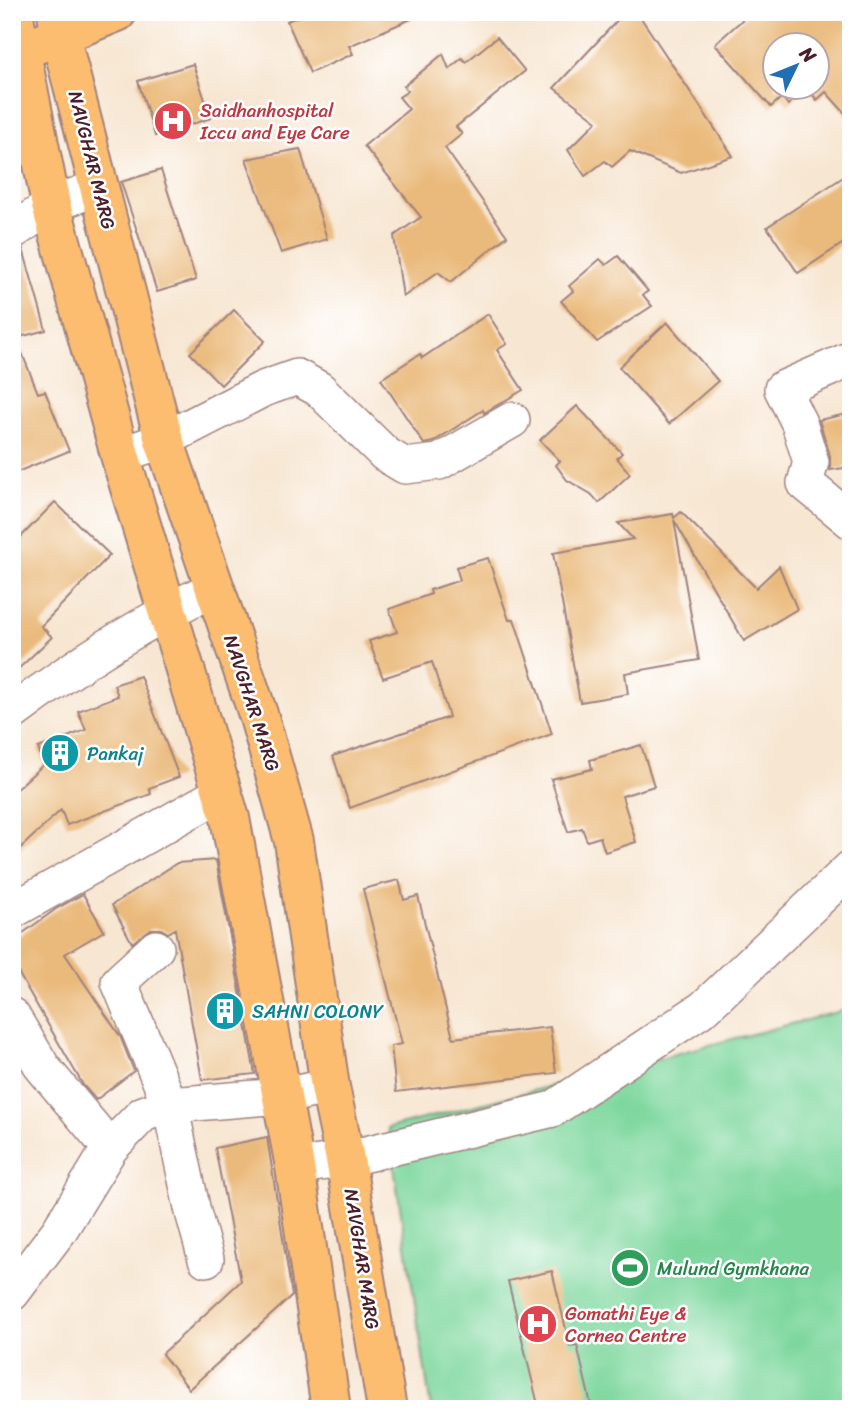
<svg xmlns="http://www.w3.org/2000/svg" width="863" height="1421" font-family="Sriracha,sans-serif">
  <style>
    .green { fill: #7dd79d; stroke: #647b64; stroke-width: 2 }
    .building { fill: #eaba7c; fill-rule: evenodd }
    .lines { fill: none; stroke-linecap: round; stroke-linejoin: round }
    .minor-casing { stroke: #a0827e; stroke-width: 38 }
    .major-casing { stroke: #a0827e; stroke-width: 42 }
    .minor { stroke: #fff; stroke-width: 35 }
    .major { stroke: #fcbd6f; stroke-width: 38 }
    .labels { text-anchor: middle; dominant-baseline: central; stroke-width: 5; stroke-linejoin: round; paint-order: stroke }
    .health-label { font-size: 19px; fill: #be3a42; stroke: #fff; text-anchor: start }
    .street-label { font-size: 19px; fill: #4a1f2b; stroke: #fff }
    .culture-label { font-size: 19px; fill: #0d838f; stroke: #fff; text-anchor: start }
    .leisure-label { font-size: 19px; fill: #27864d; stroke: #fff; text-anchor: start }
  </style>
  <rect width="100%" height="100%" fill="#fff"/>
  <filter id="ink" filterUnits="userSpaceOnUse"><feTurbulence type="fractalNoise" baseFrequency=".0143" numOctaves="2"/><feDisplacementMap in="SourceGraphic" scale="14" xChannelSelector="R" yChannelSelector="G"/><feConvolveMatrix kernelMatrix="1 2 1 2 8 2 1 2 1" color-interpolation-filters="sRGB"/></filter>
  <filter id="wash" filterUnits="userSpaceOnUse"><feTurbulence type="fractalNoise" baseFrequency=".00686" numOctaves="4" result="noise"/><feDisplacementMap in="SourceGraphic" scale="28" xChannelSelector="R" yChannelSelector="G"/><feGaussianBlur stdDeviation="1.57" result="paint"/><feColorMatrix in="noise" values="0 0 0 0 0 0 0 0 0 0 0 0 0 0 0 0 0 1.4 0 .05"/><feComposite in="paint" operator="in"/></filter>
  <g filter="url(#wash)">
    <rect width="100%" height="100%" fill="#f7e6d2"/>
    <polygon class="green" points="849,1009 851,1409 431,1409 388,1128"/>
    <g id="blocks">
      <g class="building">
        <polygon points="308,12 427,12 349,46 353,54 310,73 287,21"/>
        <polygon points="625,12 637,12 733,156 681,173 630,151 612,167 605,161 585,176 568,150 597,121 554,88"/>
        <path d="M 751,12 L 851,12 L 851,120 L 826,92 L 817,100 L 807,88 L 788,105 L 782,97 L 771,107 L 715,44 ZM 775,46 L 817,46 L 817,88 L 775,88 Z"/>
        <polygon points="497,37 525,71 456,127 462,134 445,148 507,236 451,282 438,272 403,297 394,236 421,217 364,146 409,109 399,97 408,91 404,86 443,54 449,69 462,58 466,62"/>
        <polygon points="193,64 211,118 155,136 138,81"/>
        <polygon points="300,149 327,239 281,253 246,159"/>
        <polygon points="161,170 196,280 157,292 121,182"/>
        <polygon points="851,172 851,238 798,273 767,227"/>
        <polygon points="23,249 46,330 16,338 38,393 45,391 69,451 12,474 12,252"/>
        <polygon points="618,256 648,291 643,295 652,306 597,342 561,301 573,291 569,286 600,259 606,265"/>
        <polygon points="234,310 265,341 221,385 190,353"/>
        <polygon points="488,314 507,344 497,350 523,390 484,413 483,410 433,442 424,444 381,379 420,354 422,358"/>
        <polygon points="667,322 718,381 669,424 619,367"/>
        <polygon points="577,406 622,453 617,458 630,474 599,503 591,494 567,480 556,465 560,461 540,440"/>
        <polygon points="851,413 851,467 830,470 830,456 819,420"/>
        <polygon points="55,502 110,555 41,626 52,637 12,675 12,546"/>
        <polygon points="681,512 756,588 779,566 797,609 744,641 674,520 699,660 625,673 628,694 580,702 553,553 633,539 618,523 673,514 674,518"/>
        <polygon points="488,558 509,620 514,619 552,734 350,808 333,756 449,717 432,662 383,678 369,641 397,632 389,609 431,594 430,590 460,580 456,567"/>
        <polygon points="140,676 179,777 149,788 151,794 67,825 61,810 12,856 12,793 44,764 38,748 86,730 78,711 118,696 114,685"/>
        <polygon points="641,745 654,786 622,796 636,842 605,852 600,837 587,841 582,828 568,832 551,779 592,769 590,760"/>
        <polygon points="216,860 255,1074 202,1080 175,929 168,933 161,929 151,929 132,943 112,905 177,863"/>
        <polygon points="399,880 404,900 418,896 453,1038 550,1027 556,1073 396,1092 391,1046 402,1044 363,889"/>
        <polygon points="83,894 104,931 65,954 120,1036 134,1071 96,1100 83,1085 12,962 12,941 56,909"/>
        <polygon points="267,1137 292,1296 189,1389 162,1354 241,1281 215,1148"/>
        <polygon points="552,1271 570,1346 577,1345 592,1409 539,1409 508,1281"/>
      </g>
    </g>
  </g>
  <g filter="url(#ink)">
    <use href="#blocks" fill-opacity="0" stroke="#a0827e" stroke-width="2"/>
    <g class="lines">
      <g class="minor-casing">
        <g id="minor">
          <polyline points="12,232 51,205 99,187"/>
          <polyline points="851,359 782,389 799,423 811,462 805,483 851,521"/>
          <polyline points="120,455 164,440 263,389 297,377 319,389 385,454 405,466 439,462 512,420"/>
          <path d="M 12,713 C 73,667 146,620 215,588"/>
          <polyline points="12,911 223,792"/>
          <polyline points="156,948 119,982 170,1105 193,1212 206,1259"/>
          <polyline points="12,1016 43,1068 110,1148"/>
          <polyline points="295,1167 345,1159 553,1109 704,1008 851,868"/>
          <polyline points="12,1293 59,1231 110,1148 143,1114 170,1105 281,1096 330,1087"/>
        </g>
      </g>
      <g class="major-casing">
        <g id="major">
          <polyline points="13,12 51,205 120,455 230,818 295,1167 331,1409"/>
          <polyline points="57,12 60,35 164,440 259,717 294,841 330,1087 345,1159 387,1409"/>
          <polyline points="38,44 117,12"/>
        </g>
      </g>
      <use href="#minor" class="minor"/>
      <use href="#major" class="major"/>
    </g>
  </g>
  <defs>
    <g id="hospital-disc" transform="scale(2.0125)"><circle r="9.5" fill="#e0444e" stroke="#fff"/><path d="M-5-5h3v3.5h4V-5h3V5h-3V1.5h-4V5h-3Z" fill="#fff"/></g>
    <g id="building-disc" transform="scale(2.0125)"><circle r="9.5" fill="#0f9aa8" stroke="#fff"/><path d="M-4-6H4V6H1V3H-1V6H-4ZM-2.5-4.3h1.7v1.8h-1.7ZM.8-4.3h1.7v1.8H.8ZM-2.5-1h1.7V.8h-1.7ZM.8-1h1.7V.8H.8Z" fill="#fff"/></g>
    <g id="stadium-disc" transform="scale(2.0125)"><circle r="9.5" fill="#2e9e5b" stroke="#fff"/><path d="M0-5a6.5 5 0 1 0 0 10a6.5 5 0 1 0 0-10ZM-3.5-1.8h7v3.6h-7Z" fill="#fff"/></g>
  </defs>
  <g fill-rule="evenodd">
    <use href="#hospital-disc" x="173" y="121"/>
    <use href="#building-disc" x="60" y="753"/>
    <use href="#building-disc" x="225" y="1011"/>
    <use href="#stadium-disc" x="630" y="1268"/>
    <use href="#hospital-disc" x="538" y="1324"/>
  </g>
  <g class="labels">
    <g class="health-label">
      <text x="200" y="110">Saidhanhospital<tspan x="200" dy="22">Iccu and Eye Care</tspan></text>
      <text x="565" y="1313">Gomathi Eye &amp;<tspan x="565" dy="22">Cornea Centre</tspan></text>
    </g>
    <g class="street-label">
      <text transform="translate(92 160) rotate(76)">NAVGHAR MARG</text>
      <text transform="translate(252 703) rotate(72)">NAVGHAR MARG</text>
      <text transform="translate(362 1259) rotate(81)">NAVGHAR MARG</text>
    </g>
    <g class="culture-label">
      <text x="87" y="753">Pankaj</text>
      <text x="252" y="1011">SAHNI COLONY</text>
    </g>
    <g class="leisure-label">
      <text x="657" y="1268">Mulund Gymkhana</text>
    </g>
  </g>
  <rect width="863" height="1421" fill="none" stroke="#fff" stroke-width="42"/>
  <g transform="translate(796 66) rotate(47)"><circle r="33" fill="#ffffff" stroke="#b7a5aa" stroke-width="2"/>
  <path d="M0-5L12 26L0 18L-12 26Z" fill="#1f6fb2"/>
  <text y="-10" font-size="19" font-weight="bold" text-anchor="middle" fill="#4a1f2b">N</text>
  </g>
</svg>
